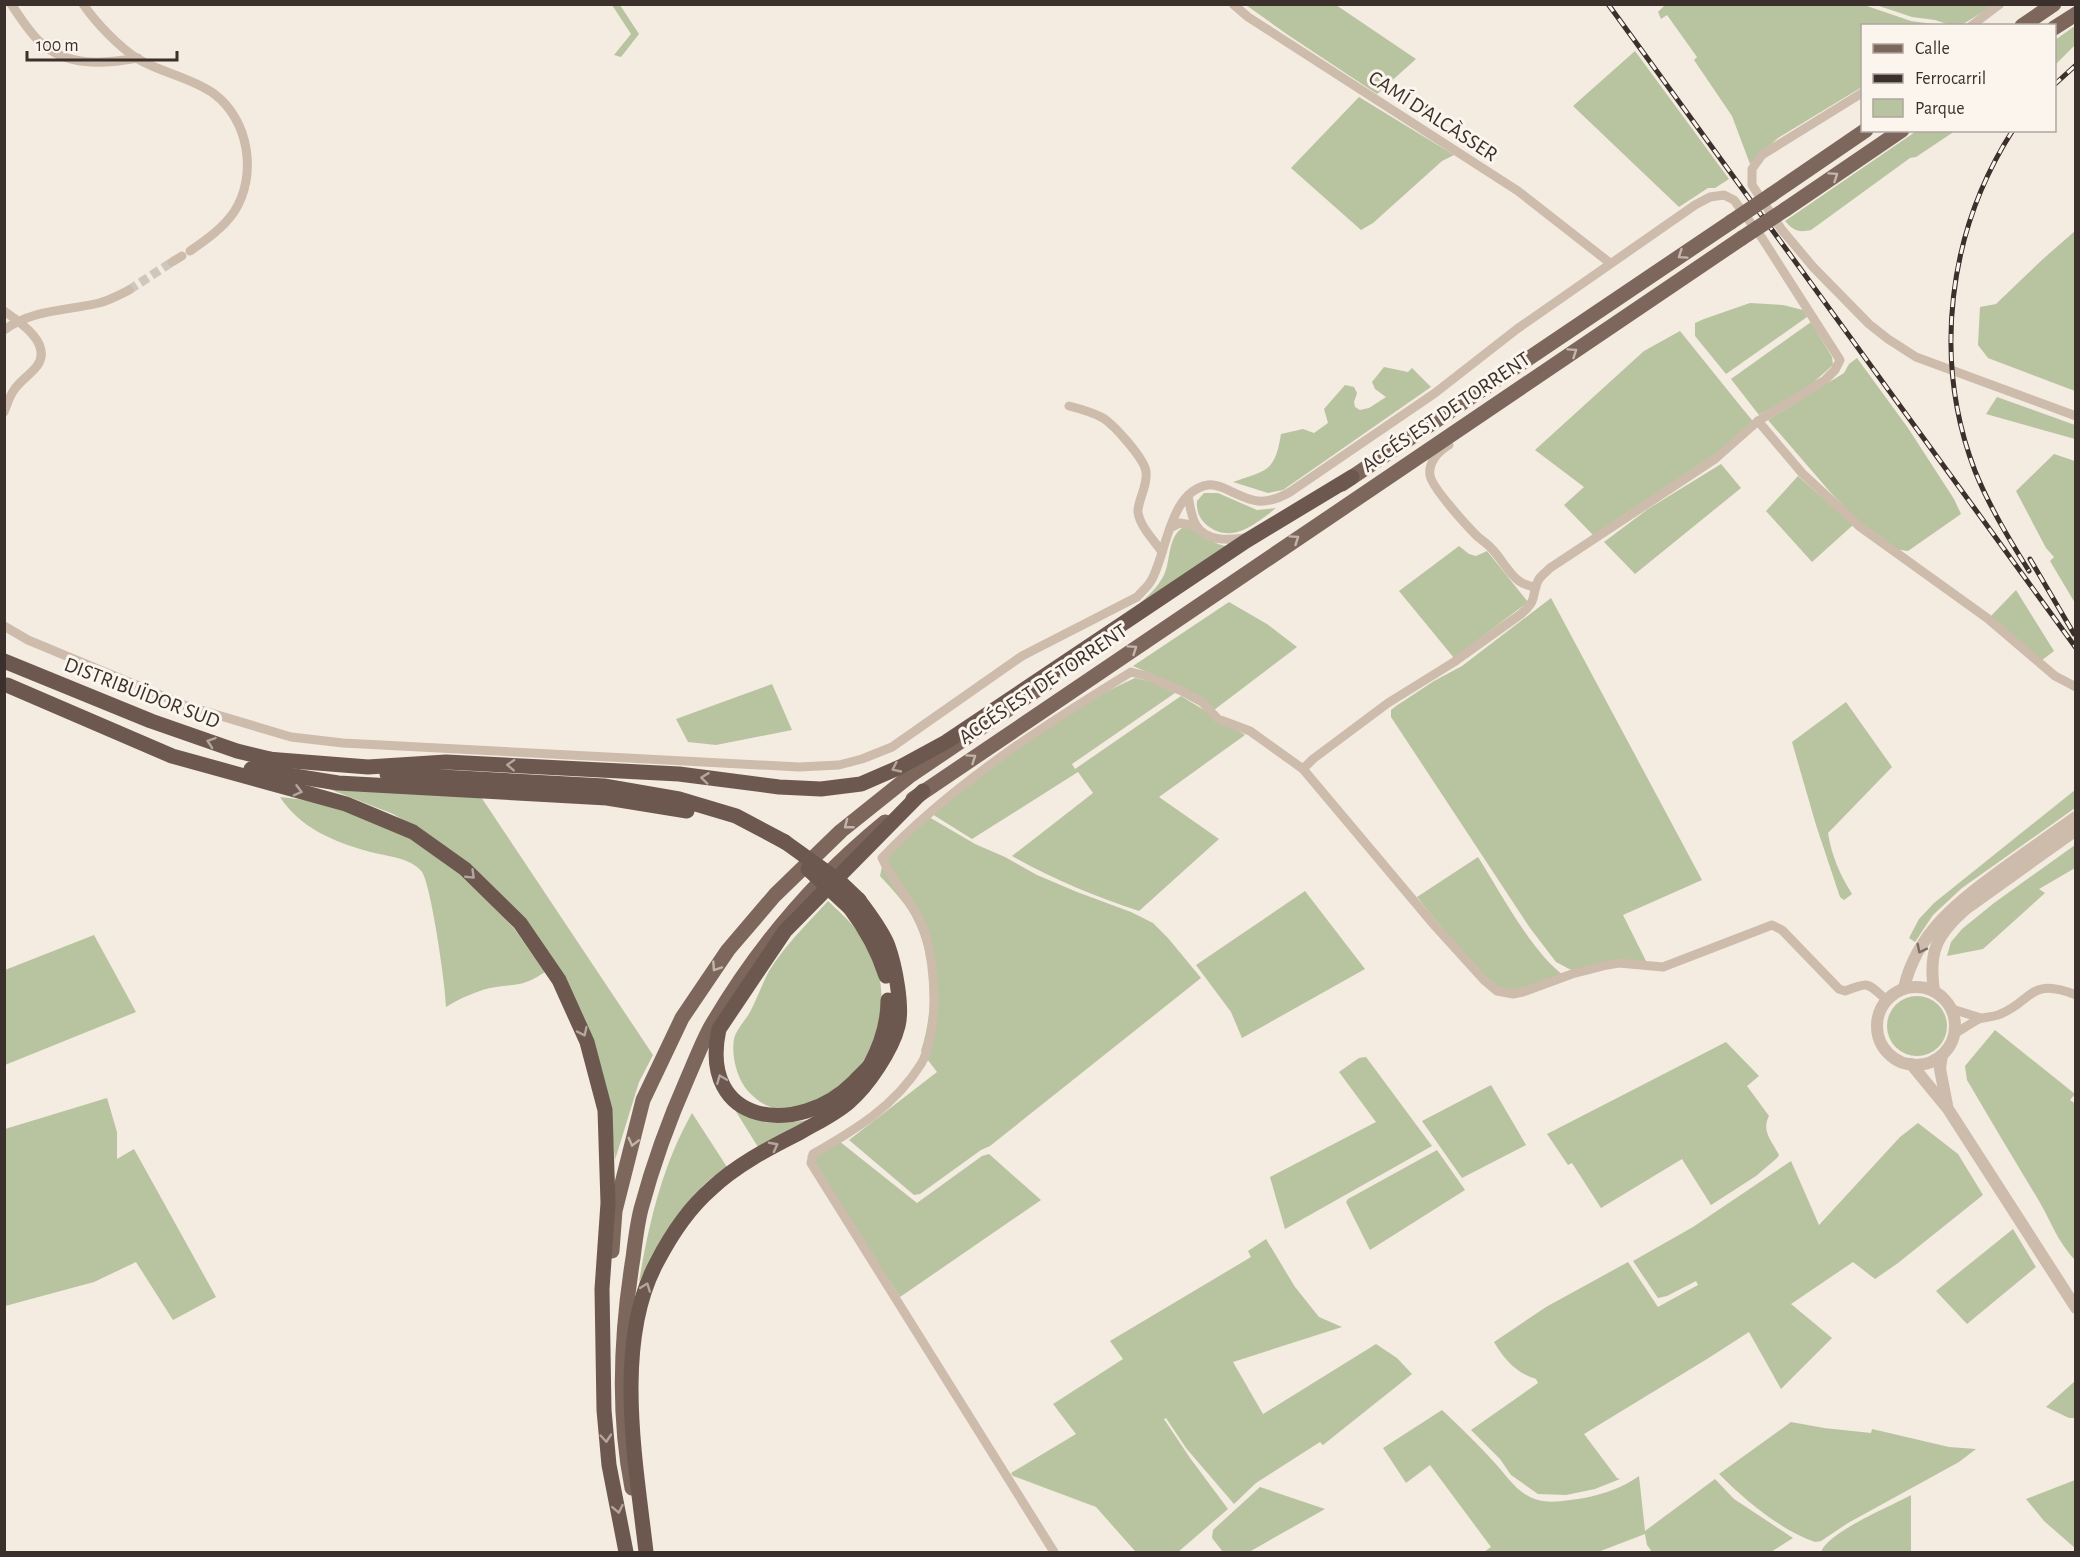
<svg xmlns="http://www.w3.org/2000/svg" width="2080" height="1557" font-family="'Alegreya Sans',sans-serif">
  <style>
    .green { fill: #b8c4a0 }
    .lines { fill: none; stroke-linecap: round; stroke-linejoin: round }
    .minor-tunnel { stroke: #cfc6bd; stroke-width: 9; stroke-dasharray: 9 4.5; stroke-linecap: butt }
    .minor { stroke: #cdbbac; stroke-width: 9 }
    .tertiary { stroke: #cdbbac; stroke-width: 12 }
    .primary { stroke: #7d675c; stroke-width: 15 }
    .trunk { stroke: #6c584f; stroke-width: 15 }
    .rail-casing { stroke: #3b302b; stroke-width: 5 }
    .rail { stroke: #fbf5ee; stroke-width: 3; stroke-dasharray: 9; stroke-linecap: butt }
    .primary-bridge { stroke: #7d675c; stroke-width: 15 }
    .trunk-bridge { stroke: #6c584f; stroke-width: 15 }
    .oneway { stroke: #c2b5ac }
    .oneway2 { stroke: #b4a69e }
    .oneway3 { stroke: #7d6f65 }
    .labels { text-anchor: middle; dominant-baseline: central; stroke-width: 6; stroke-linejoin: round; paint-order: stroke }
    .street-label { font-size: 21px; fill: #3b302b; stroke: #fbf5ee }
  </style>
  <rect width="100%" height="100%" fill="#f4ebe1"/>
  <g class="green">
    <polygon points="1666,4 1861,4 1911,21 1940,25 1862,26 1862,87 1778,138 1750,164 1732,116 1694,60 1697,57 1667,15 1661,19 1658,12"/>
    <polygon points="612,5 620,5 639,34 621,57 614,55 631,34"/>
    <polygon points="1246,5 1336,5 1416,59 1377,94 1288,35"/>
    <polygon points="1876,5 1994,5 1960,26 1950,25 1935,20 1912,17"/>
    <polygon points="2075,26 2075,45 2055,65 2055,40"/>
    <polygon points="1635,51 1729,179 1715,188 1708,188 1679,207 1573,106"/>
    <polygon points="1359,97 1454,155 1442,161 1373,223 1361,230 1291,168"/>
    <path d="M 1918,130 L 1955,131 L 1916,157 L 1910,158 L 1811,230 C 1798,233 1793,230 1785,221 Z"/>
    <polygon points="2075,231 2075,391 1988,358 1978,345 1980,307 1996,304 2043,259"/>
    <polygon points="1750,303 1783,305 1803,310 1807,317 1726,374 1695,336 1695,323 1704,319"/>
    <polygon points="1811,322 1832,357 1833,365 1806,389 1759,415 1731,379"/>
    <polygon points="1680,331 1742,408 1752,420 1751,423 1713,456 1593,535 1564,505 1584,487 1535,450 1644,351"/>
    <polygon points="1857,358 1908,428 1954,499 1961,514 1908,551 1894,549 1865,528 1831,493 1768,420 1844,373 1849,364"/>
    <path d="M 1384,367 L 1408,372 L 1412,368 L 1431,387 L 1283,490 L 1268,493 L 1233,482 C 1267,470 1275,472 1281,434 L 1303,429 L 1314,433 L 1328,423 L 1324,409 L 1345,385 L 1354,387 L 1357,393 L 1354,402 L 1355,407 L 1360,410 L 1369,408 L 1386,397 L 1375,389 L 1372,382 Z"/>
    <polygon points="1997,397 2075,425 2075,439 1986,414"/>
    <polygon points="2054,454 2075,461 2075,603 2050,561 2054,557 2046,548 2016,491"/>
    <polygon points="1721,464 1741,488 1635,574 1604,542 1648,509"/>
    <polygon points="1798,476 1853,525 1812,562 1766,511"/>
    <path d="M 1204,493 L 1218,493 L 1257,510 L 1276,508 C 1258,522 1232,545 1208,526 C 1200,520 1196,511 1197,501 Z"/>
    <path d="M 1184,527 C 1199,529 1208,543 1226,546 L 1138,605 C 1148,596 1158,587 1164,575 C 1171,561 1167,536 1184,527 Z"/>
    <polygon points="1459,546 1469,554 1476,556 1487,551 1528,602 1454,658 1399,591"/>
    <polygon points="2016,590 2054,651 2041,661 1990,617"/>
    <polygon points="1551,598 1702,880 1623,915 1647,963 1575,972 1556,962 1530,928 1391,717 1391,710 1396,706 1434,681 1462,666"/>
    <polygon points="1229,602 1267,624 1297,647 1214,710 1171,683 1133,666"/>
    <path d="M 1135,678 L 1152,682 L 1175,693 L 1072,764 L 1075,769 L 1181,696 L 1245,735 L 1159,797 L 1219,839 L 1139,911 C 1094,896 1053,879 1012,856 L 1093,793 L 1078,772 L 972,839 L 932,814 C 994,767 1064,709 1135,678 Z"/>
    <polygon points="772,684 792,730 716,745 688,742 676,719"/>
    <path d="M 1846,702 L 1892,767 L 1828,833 C 1831,854 1840,875 1852,894 L 1844,900 L 1840,897 L 1816,825 L 1792,742 Z"/>
    <polygon points="319,785 481,797 653,1055 639,1082 615,1160 611,1121 543,945 408,823 393,814"/>
    <polygon points="2075,790 2075,808 1962,888 1933,915 1915,942 1909,938 1919,919 1934,903"/>
    <path d="M 280,797 L 323,802 L 404,835 L 419,844 L 456,869 L 513,927 L 545,972 C 521,988 516,983 490,988 C 474,992 461,998 446,1007 C 446,987 431,885 422,872 C 411,857 383,856 367,851 C 334,842 299,827 280,797 Z"/>
    <path d="M 929,817 L 975,844 L 1005,857 L 1037,875 L 1077,892 L 1131,912 L 1153,923 L 1168,938 L 1201,978 L 990,1146 L 981,1150 L 920,1194 L 914,1195 L 849,1140 L 937,1072 L 921,1051 C 935,1007 934,958 912,916 C 904,901 891,888 880,876 L 883,862 Z"/>
    <polygon points="2075,845 2075,868 2039,889 2045,893 1983,949 1947,956 1951,942 1962,929 1994,903"/>
    <path d="M 1478,857 C 1499,890 1534,956 1565,976 C 1551,981 1517,994 1502,989 C 1485,983 1432,915 1417,897 Z"/>
    <polygon points="1305,891 1365,969 1242,1038 1231,1012 1196,965"/>
    <path d="M 828,901 C 845,917 863,933 872,954 C 891,996 881,1047 848,1080 C 842,1086 833,1090 825,1095 C 813,1102 801,1108 787,1109 C 771,1111 758,1102 748,1091 C 737,1079 731,1055 734,1039 C 736,1030 745,1021 750,1012 C 757,999 762,984 769,971 C 785,945 808,923 828,901 Z"/>
    <polygon points="94,935 136,1012 5,1065 5,970"/>
    <circle cx="1917" cy="1026" r="30"/>
    <path d="M 1995,1030 L 2075,1094 L 2070,1100 L 2076,1104 L 2075,1260 C 2056,1239 2053,1225 2039,1201 C 2015,1161 1991,1121 1967,1080 L 1965,1066 Z"/>
    <path d="M 1726,1042 L 1759,1076 L 1747,1086 L 1769,1116 C 1761,1131 1772,1141 1779,1155 L 1777,1158 L 1756,1176 L 1711,1205 L 1682,1159 L 1601,1208 L 1572,1163 L 1568,1165 L 1547,1134 Z"/>
    <polygon points="1366,1057 1432,1146 1285,1229 1270,1177 1376,1122 1339,1072 1359,1058"/>
    <polygon points="1491,1085 1526,1145 1462,1178 1422,1121"/>
    <polygon points="107,1098 117,1132 117,1159 134,1149 216,1297 173,1320 136,1262 94,1282 5,1306 5,1129"/>
    <path d="M 730,1102 C 738,1107 746,1115 754,1119 C 771,1126 791,1122 808,1120 L 758,1147 Z"/>
    <path d="M 692,1113 L 727,1167 C 684,1194 661,1239 639,1282 C 649,1223 662,1166 692,1113 Z"/>
    <path d="M 1918,1123 L 1958,1154 L 1983,1195 L 1898,1263 L 1875,1279 L 1853,1262 L 1791,1304 L 1832,1338 L 1781,1389 L 1749,1332 L 1707,1359 L 1584,1434 L 1617,1478 L 1620,1479 L 1595,1489 L 1566,1495 L 1538,1494 L 1511,1475 L 1500,1459 L 1471,1430 L 1538,1383 L 1536,1379 C 1516,1373 1504,1359 1494,1342 L 1546,1307 L 1628,1262 L 1658,1307 L 1698,1285 L 1696,1281 L 1667,1296 L 1658,1298 L 1633,1261 L 1693,1227 L 1791,1161 L 1819,1225 L 1900,1137 Z"/>
    <polygon points="839,1141 917,1203 982,1156 989,1154 1041,1200 900,1297 812,1160 807,1156"/>
    <polygon points="1437,1150 1465,1190 1370,1250 1346,1202 1348,1199"/>
    <polygon points="2013,1229 2036,1267 1967,1324 1936,1291"/>
    <polygon points="1266,1239 1295,1287 1319,1317 1342,1327 1233,1362 1263,1414 1376,1344 1397,1358 1412,1374 1323,1445 1320,1442 1256,1483 1234,1504 1186,1448 1166,1418 1164,1419 1190,1458 1228,1509 1178,1552 1134,1552 1135,1551 1096,1507 1013,1476 1011,1473 1076,1434 1053,1404 1123,1359 1110,1341 1251,1257 1248,1251"/>
    <polygon points="2075,1381 2075,1418 2069,1418 2046,1407"/>
    <path d="M 1442,1410 C 1460,1427 1478,1444 1494,1462 C 1507,1476 1518,1495 1538,1500 C 1553,1504 1569,1500 1584,1498 C 1604,1494 1622,1488 1639,1476 L 1645,1531 L 1715,1479 L 1734,1499 L 1793,1538 L 1771,1552 L 1652,1552 L 1647,1545 L 1645,1534 L 1598,1552 L 1484,1552 L 1491,1547 L 1430,1465 L 1406,1483 L 1383,1448 Z"/>
    <path d="M 1791,1422 L 1824,1428 L 1871,1433 L 1872,1429 L 1949,1447 L 1976,1449 L 1959,1462 L 1848,1523 L 1821,1541 L 1815,1542 C 1780,1530 1745,1500 1719,1474 Z"/>
    <polygon points="2075,1480 2075,1548 2044,1521 2026,1499"/>
    <polygon points="1260,1487 1325,1509 1249,1552 1223,1552 1212,1538 1213,1530"/>
    <path d="M 1911,1495 L 1911,1552 L 1821,1552 C 1829,1531 1890,1507 1911,1495 Z"/>
  </g>
  <g class="lines">
    <polyline class="minor-tunnel" points="129,290 172,262"/>
    <g class="minor">
      <path d="M 11,4 C 20,17 29,32 40,42 C 66,67 104,64 138,58"/>
      <path d="M 83,4 C 96,23 119,47 138,59 C 162,73 190,77 213,93 C 249,119 258,175 234,212 C 223,228 206,240 190,251"/>
      <polyline points="1233,4 1248,17 1518,191 1610,263"/>
      <polyline points="1971,26 2000,4"/>
      <polyline points="1862,93 1762,155 1752,169 1752,185 1782,230 1814,268 1869,324 1888,339 1916,357 2076,416"/>
      <polyline points="172,262 182,256"/>
      <path d="M 4,311 C 20,322 53,344 37,366 C 30,375 20,381 14,390 C 9,397 7,405 4,412"/>
      <path d="M 4,330 C 33,309 66,311 99,303 C 110,300 119,295 129,290"/>
      <path d="M 1069,406 C 1081,409 1092,412 1103,418 C 1114,425 1145,459 1146,472 C 1148,486 1137,502 1138,512 C 1140,527 1154,540 1162,552"/>
      <polyline points="1758,421 1802,473 1859,526 1987,618 2055,676 2076,687"/>
      <path d="M 1449,445 C 1439,451 1428,462 1430,475 C 1431,487 1468,527 1478,537 C 1483,541 1488,544 1492,549 C 1501,558 1508,573 1519,581 C 1524,585 1530,586 1536,587"/>
      <path d="M 1188,496 C 1190,505 1191,517 1196,525 C 1206,542 1229,540 1245,538"/>
      <polyline points="1170,528 1180,523 1196,526"/>
      <path d="M 4,626 L 28,640 L 184,705 L 291,737 L 343,743 L 799,767 L 839,765 L 862,759 L 892,747 L 1022,656 L 1137,597 C 1142,591 1149,586 1152,579 C 1167,551 1170,491 1208,485 C 1214,484 1221,487 1226,489 C 1252,502 1264,507 1290,492 L 1435,393 L 1517,329 L 1695,205 L 1710,197 L 1724,195 L 1734,200 L 1762,238 L 1840,360 L 1835,370 L 1825,380 L 1758,421 L 1715,459 L 1550,568 C 1547,571 1542,575 1539,579 C 1530,594 1540,598 1521,614 L 1454,662 L 1388,703 L 1313,759 L 1303,769"/>
      <polyline points="1952,1009 1981,1018"/>
      <path d="M 1954,1034 C 1963,1029 1971,1023 1979,1019 C 1985,1017 1992,1017 1998,1015 C 2033,1002 2028,976 2076,995"/>
      <path d="M 1054,1552 L 811,1163 L 813,1154 C 855,1130 895,1106 921,1064 C 930,1050 934,1017 934,1001 C 934,978 932,956 925,933 C 916,905 894,885 882,858 C 954,783 1043,726 1131,672 L 1146,676 L 1182,691 L 1202,702 L 1218,719 L 1250,731 L 1303,769 L 1435,926 L 1484,980 L 1497,991 L 1513,994 L 1523,992 L 1572,974 L 1607,965 L 1619,963 L 1663,967 L 1772,925 L 1782,930 L 1839,989 L 1845,991 C 1871,981 1866,983 1887,1000"/>
    </g>
    <g class="tertiary">
      <circle cx="1916" cy="1026" r="39"/>
      <path d="M 1904,988 C 1917,930 1963,898 2008,865 C 2031,849 2053,833 2076,817"/>
      <path d="M 1934,991 C 1928,951 1937,934 1967,908 L 2076,830"/>
      <polyline points="1942,1055 1940,1069 1947,1105"/>
      <polyline points="1911,1064 1948,1109 2076,1308"/>
    </g>
    <g class="primary">
      <polyline points="2022,26 2054,4"/>
      <polyline points="2054,28 2076,14"/>
      <polyline points="1771,195 1866,130"/>
      <polyline points="1786,209 1902,130"/>
      <polyline points="1342,484 1731,222"/>
      <polyline points="913,799 1742,238"/>
      <polyline points="612,1251 615,1211 643,1100 682,1018 728,950 775,895 841,831 911,775 1053,679"/>
      <path d="M 632,1488 C 617,1413 621,1333 633,1258 C 635,1242 637,1225 641,1209 C 653,1164 669,1120 688,1077 C 695,1061 702,1043 710,1028 C 756,949 815,879 885,822"/>
    </g>
    <g class="trunk">
      <polyline points="4,661 151,721 237,751 274,760"/>
      <polyline points="7,685 172,756 346,804 413,832 465,869 520,923 559,980 587,1042 605,1110 608,1203 602,1289 604,1410 609,1465 626,1552"/>
      <polyline points="267,759 368,767 446,762 679,774 779,787 821,789 861,784 900,767 946,742 1246,541 1352,477"/>
      <polyline points="251,769 338,783 607,798 687,811"/>
      <polyline points="387,774 604,786 679,799 736,816 785,842"/>
      <path d="M 850,908 C 866,929 878,951 886,976"/>
      <path d="M 888,1000 C 888,1022 881,1045 870,1065 C 866,1071 859,1076 854,1082 C 798,1138 698,1126 719,1029 L 785,931 L 923,791"/>
      <path d="M 646,1552 C 636,1464 613,1343 657,1262 C 671,1235 688,1209 711,1189 C 735,1166 769,1148 799,1133 C 816,1123 834,1115 849,1102 C 868,1086 892,1050 898,1026 C 903,1007 895,965 888,946 C 882,930 869,914 859,900"/>
    </g>
    <g class="rail-casing">
      <g id="rail">
        <polyline points="1608,4 2076,648"/>
        <polyline points="2054,85 2076,65"/>
        <path d="M 2013,130 C 1948,231 1932,359 1975,471 C 1989,506 2009,539 2029,571"/>
        <polyline points="2030,559 2074,634"/>
      </g>
    </g>
    <use href="#rail" class="rail"/>
    <g class="primary-bridge">
      <polyline points="1731,222 1771,195"/>
      <polyline points="1742,238 1786,209"/>
    </g>
    <g class="trunk-bridge">
      <polyline points="785,842 838,880 859,900"/>
      <polyline points="808,869 850,908"/>
    </g>
  </g>
  <defs><path id="oneway-chevron" d="M-2-3.5L2.5 0L-2 3.5" fill="none" stroke-width="1.6" stroke-linecap="round" stroke-linejoin="round" transform="scale(1.5)"/></defs>
  <g class="oneway">
    <use href="#oneway-chevron" transform="translate(1834 176) rotate(-34)"/>
    <use href="#oneway-chevron" transform="translate(1682 255) rotate(146)"/>
    <use href="#oneway-chevron" transform="translate(1573 352) rotate(-34)"/>
    <use href="#oneway-chevron" transform="translate(1295 539) rotate(-34)"/>
    <use href="#oneway-chevron" transform="translate(1133 649) rotate(-34)"/>
    <use href="#oneway-chevron" transform="translate(972 758) rotate(-34)"/>
    <use href="#oneway-chevron" transform="translate(848 825) rotate(142)"/>
    <use href="#oneway-chevron" transform="translate(716 967) rotate(124)"/>
    <use href="#oneway-chevron" transform="translate(633 1142) rotate(104)"/>
  </g>
  <g class="oneway2">
    <use href="#oneway-chevron" transform="translate(211 742) rotate(-161)"/>
    <use href="#oneway-chevron" transform="translate(511 765) rotate(-177)"/>
    <use href="#oneway-chevron" transform="translate(896 768) rotate(155)"/>
    <use href="#oneway-chevron" transform="translate(705 778) rotate(-173)"/>
    <use href="#oneway-chevron" transform="translate(298 791) rotate(15)"/>
    <use href="#oneway-chevron" transform="translate(471 875) rotate(44)"/>
    <use href="#oneway-chevron" transform="translate(583 1032) rotate(65)"/>
    <use href="#oneway-chevron" transform="translate(721 1079) rotate(-112)"/>
    <use href="#oneway-chevron" transform="translate(774 1146) rotate(-28)"/>
    <use href="#oneway-chevron" transform="translate(646 1287) rotate(-69)"/>
    <use href="#oneway-chevron" transform="translate(606 1438) rotate(85)"/>
    <use href="#oneway-chevron" transform="translate(618 1509) rotate(79)"/>
  </g>
  <use class="oneway3" href="#oneway-chevron" transform="translate(1921 949) rotate(117)"/>
  <g class="labels">
    <g class="street-label">
      <text transform="translate(1433 116) rotate(33)">CAMÍ D'ALCÀSSER</text>
      <text transform="translate(1446 412) rotate(-34)">ACCÉS EST DE TORRENT</text>
      <text transform="translate(1043 684) rotate(-34)">ACCÉS EST DE TORRENT</text>
      <text transform="translate(142 693) rotate(21)">DISTRIBUÏDOR SUD</text>
    </g>
  </g>
  <rect width="2080" height="1557" fill="none" stroke="#3b302b" stroke-width="12"/>
  <rect x="1861" y="24" width="195" height="108" fill="#fbf5ee" stroke="#aea6a0" stroke-width="1.5"/>
  <rect x="1873" y="44" width="30" height="9" fill="#7d675c" stroke="#aea6a0" stroke-width="1.5"/>
  <text x="1915" y="54" font-size="18" fill="#3b302b">Calle</text>
  <rect x="1873" y="74" width="30" height="9" fill="#3b302b" stroke="#aea6a0" stroke-width="1.5"/>
  <text x="1915" y="84" font-size="18" fill="#3b302b">Ferrocarril</text>
  <rect x="1873" y="99" width="30" height="18" fill="#b8c4a0" stroke="#aea6a0" stroke-width="1.5"/>
  <text x="1915" y="114" font-size="18" fill="#3b302b">Parque</text>
  <path d="M27 51v9h150v-9" fill="none" stroke="#3b302b" stroke-width="3"/>
  <text x="36" y="51" font-size="18" fill="#3b302b" stroke="#fbf5ee" stroke-width="4.5" paint-order="stroke">100 m</text>
</svg>
